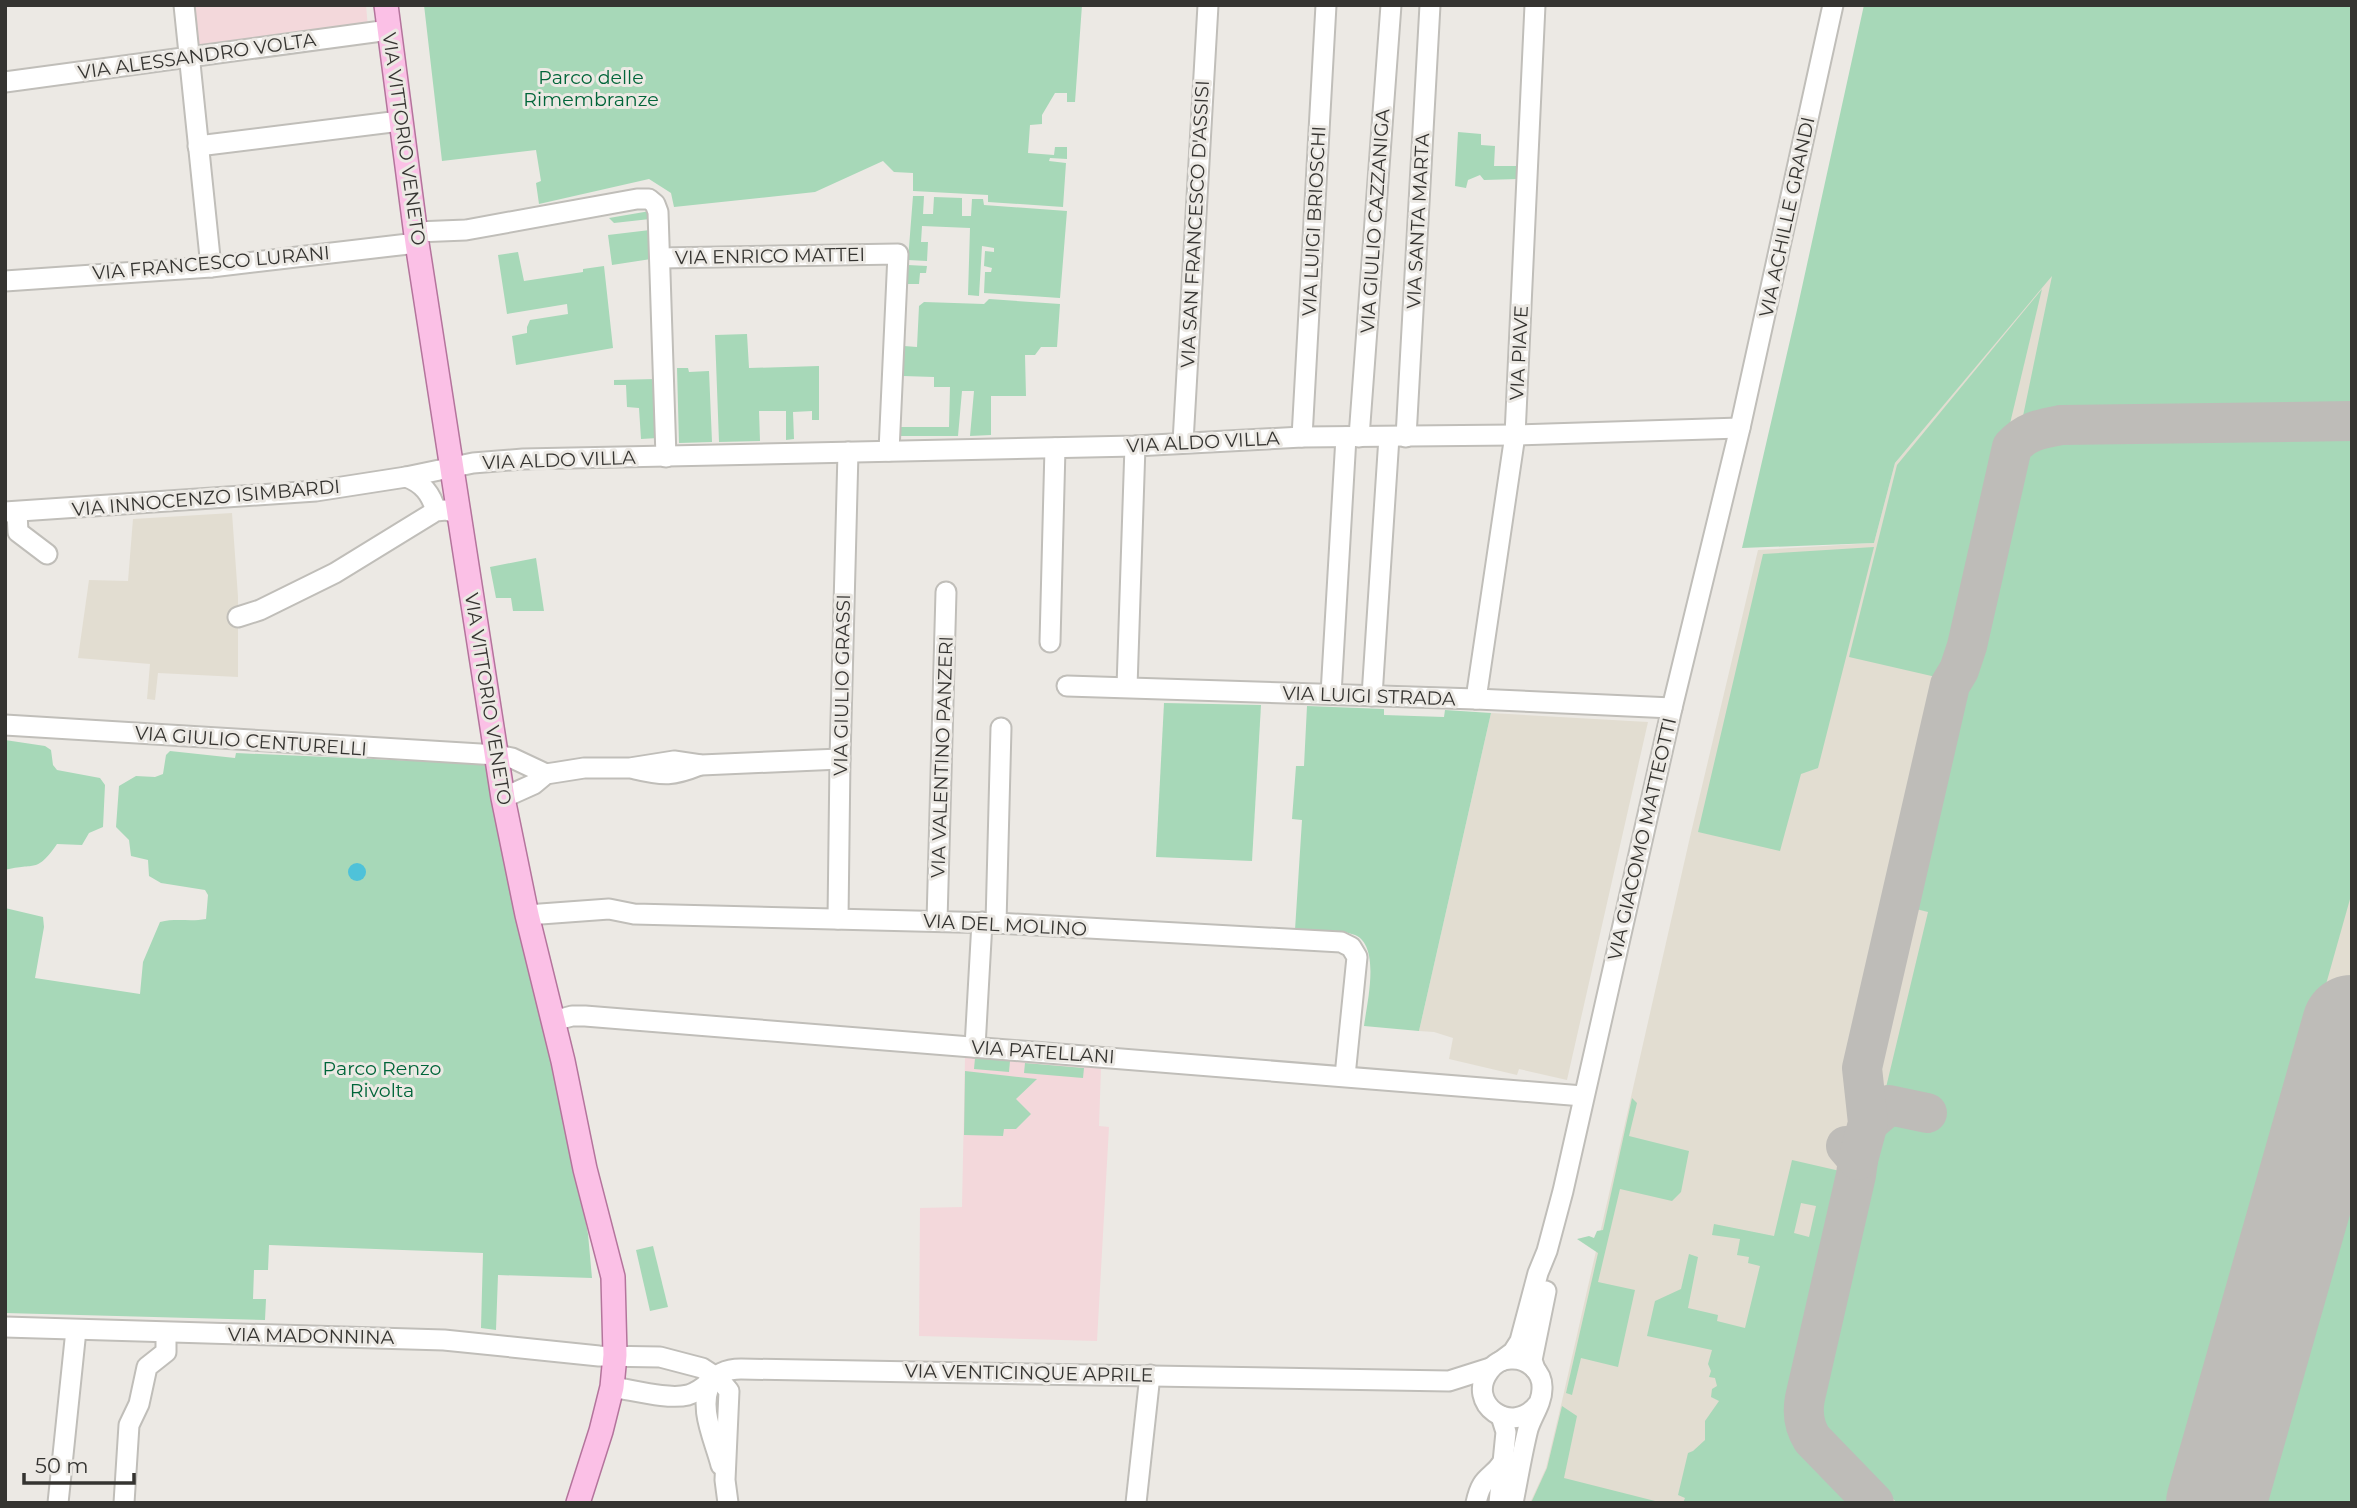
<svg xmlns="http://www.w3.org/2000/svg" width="2357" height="1508" font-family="Montserrat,sans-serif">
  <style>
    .commercial { fill: #f3d8db }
    .built { fill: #e2ddd1 }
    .green { fill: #a7d8b8; fill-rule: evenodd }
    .water { fill: #4fc2d9 }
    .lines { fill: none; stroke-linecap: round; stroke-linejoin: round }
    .taxiway { stroke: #bebcb8; stroke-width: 40 }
    .runway { stroke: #bebcb8; stroke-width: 100 }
    .minor-casing { stroke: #c0beb9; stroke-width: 23 }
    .major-casing { stroke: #b4749c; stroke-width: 26 }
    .minor { stroke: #fff; stroke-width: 19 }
    .major { stroke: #fbc0e6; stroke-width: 23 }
    .labels { text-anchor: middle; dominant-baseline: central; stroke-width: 6; stroke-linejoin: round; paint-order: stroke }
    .street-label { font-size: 19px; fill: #353431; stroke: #ece9e4 }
    .park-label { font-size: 19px; fill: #006539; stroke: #ece9e4 }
  </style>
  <rect width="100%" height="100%" fill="#ece9e4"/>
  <g class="commercial">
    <polygon points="193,5 366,5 368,28 199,51"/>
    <polygon points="965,1057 1101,1068 1099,1126 1109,1127 1097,1341 919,1336 920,1208 962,1207"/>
  </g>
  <g class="built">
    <polygon points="2244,5 2352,5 2352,1503 1530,1503 1546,1468 1562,1401 1690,837 1758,550 1874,543 1895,463 2051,276 2212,136"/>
    <polygon points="232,513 238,597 238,677 158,673 155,700 147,699 150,664 78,658 89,580 128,581 133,519"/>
    <polygon points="1491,713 1648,722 1567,1080 1519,1069 1517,1075 1449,1059 1453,1038 1434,1032 1419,1031"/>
  </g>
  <g class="green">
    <polygon points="424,5 1082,5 1075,102 1067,102 1067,93 1055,93 1042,115 1042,124 1030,125 1028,153 1054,155 1055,147 1067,147 1067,159 1050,158 1049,161 1066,163 1063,207 988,202 988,195 913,191 913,173 894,172 883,161 815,192 674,207 671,193 649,179 539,204 536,183 541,181 536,150 442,161"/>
    <polygon points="1864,5 2352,5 2352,414 2023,416 2052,276 1895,463 1874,543 1742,548 1797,310"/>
    <polygon points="1458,132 1481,134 1481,145 1495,146 1494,166 1519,166 1518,179 1484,180 1480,175 1468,180 1466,188 1455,186"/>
    <polygon points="913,196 924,196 923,214 933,214 934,197 962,198 962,216 971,216 972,199 983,199 984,205 1067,211 1060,298 984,293 985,272 991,272 992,268 984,266 985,251 994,252 994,248 982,246 979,296 968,295 970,228 922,226 921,242 928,242 927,261 908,260"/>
    <polygon points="650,211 650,219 614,223 609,218"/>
    <polygon points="650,230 651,259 612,265 608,235"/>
    <polygon points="518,252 524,281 583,272 583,269 604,266 613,348 516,365 512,336 527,333 527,327 530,320 568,314 567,304 507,314 498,255"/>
    <polygon points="908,265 927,266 926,273 920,273 919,284 907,284"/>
    <polygon points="2042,289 1949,680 1849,657 1897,465"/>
    <polygon points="989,299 1060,304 1057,347 1041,347 1035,355 1025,355 1026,396 991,396 991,435 970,436 974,391 962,391 958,436 901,436 901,427 949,427 950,387 934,387 934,377 903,376 904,346 917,347 919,306 924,302 984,304"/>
    <polygon points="747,334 749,368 819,366 819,420 812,420 812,411 793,412 794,439 786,440 786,411 759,411 760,441 719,442 715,335"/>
    <polygon points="677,368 688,368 689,372 709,371 712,442 679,443"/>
    <polygon points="656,379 658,438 641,439 639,408 627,407 626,385 614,385 614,380"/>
    <polygon points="2352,428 2352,892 2180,1503 1897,1503 1830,1434 1822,1423 1820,1411 1890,1101 1883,1100 1928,912 1912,908 1965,690 2019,450 2033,439 2102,431"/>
    <polygon points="1874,547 1818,768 1801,774 1780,851 1698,832 1763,554"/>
    <polygon points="536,558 544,611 513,611 511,598 496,598 490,567"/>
    <polygon points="1164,703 1261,705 1252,861 1156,857"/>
    <path d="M 1307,706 L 1384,709 L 1384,715 L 1444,717 L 1445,710 L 1491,713 L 1419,1031 L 1364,1026 C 1367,1003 1381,946 1355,935 C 1338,928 1313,931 1295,930 L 1302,820 L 1292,819 L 1296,766 L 1304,766 Z"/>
    <path d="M 5,740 L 45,746 L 51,750 L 53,765 L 57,770 L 100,778 L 105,785 L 103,827 L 89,833 L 82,845 L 57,844 C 36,874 36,862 5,870 Z"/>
    <path d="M 170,751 L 235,758 L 236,753 L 485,764 L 580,1191 L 588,1234 L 592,1278 L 498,1275 L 496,1330 L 481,1328 L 483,1253 L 269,1245 L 268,1270 L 254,1270 L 253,1299 L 266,1299 L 265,1320 L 5,1313 L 5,908 L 43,917 L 44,927 L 35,978 L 140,994 L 143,962 L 160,922 C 176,918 191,922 206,919 L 208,895 L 205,890 L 161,883 L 149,876 L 148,860 L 131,856 L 129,840 L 116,827 L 119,786 L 136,776 L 155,777 L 163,774 L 166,755 Z"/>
    <polygon points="975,1058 1010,1061 1009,1072 974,1069"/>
    <polygon points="1025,1063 1084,1068 1083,1078 1024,1073"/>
    <polygon points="965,1071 1037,1079 1016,1099 1031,1114 1016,1129 1004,1129 1003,1136 964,1135"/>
    <polygon points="1632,1098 1637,1103 1629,1136 1689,1151 1681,1192 1672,1201 1620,1189 1598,1282 1635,1290 1618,1367 1581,1358 1572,1395 1566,1393 1598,1253 1577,1239 1589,1236 1594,1238 1597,1231 1603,1230"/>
    <polygon points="2352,1150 2352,1503 2253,1503"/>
    <path d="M 1792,1160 L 1840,1171 L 1787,1417 C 1796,1453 1827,1475 1851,1503 L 1683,1503 L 1685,1498 L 1678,1495 L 1688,1453 L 1693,1451 L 1705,1440 L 1705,1421 L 1719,1401 L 1711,1397 L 1712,1389 L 1717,1386 L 1715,1378 L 1709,1377 L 1711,1371 L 1708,1364 L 1712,1350 L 1647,1336 L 1655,1301 L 1681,1289 L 1689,1254 L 1698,1257 L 1688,1308 L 1718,1315 L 1717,1321 L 1745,1328 L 1760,1266 L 1748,1263 L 1749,1257 L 1737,1255 L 1740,1239 L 1712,1235 L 1714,1224 L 1774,1236 ZM 1801,1203 L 1816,1206 L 1809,1237 L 1794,1233 Z"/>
    <polygon points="653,1246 668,1307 650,1311 636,1250"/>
    <polygon points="1562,1406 1577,1416 1564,1478 1663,1503 1531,1503 1547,1468"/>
  </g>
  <circle class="water" cx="357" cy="872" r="9"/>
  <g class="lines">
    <g class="taxiway">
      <polyline points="1868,1123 1889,1105 1927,1113"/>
      <path d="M 1846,1146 L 1858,1160 L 1856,1175 L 1805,1398 C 1802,1413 1804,1426 1812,1439 L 1874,1503"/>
      <path d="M 1858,1160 L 1868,1123 L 1862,1068 L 1950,685 L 1959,670 L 1967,646 L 2012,447 C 2026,431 2040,429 2061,425 L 2352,421"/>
    </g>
    <polyline class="runway" points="2216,1503 2352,1025"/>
    <g class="minor-casing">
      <g id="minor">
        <polyline points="184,5 211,267"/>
        <polyline points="5,82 389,30"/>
        <polyline points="198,146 400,121"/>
        <polyline points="416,232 466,230 637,199 649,199 655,204 658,212 666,457"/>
        <polyline points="660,258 898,254 889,451"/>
        <polyline points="5,281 211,267 417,243"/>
        <polyline points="1302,437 1326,5"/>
        <polyline points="1359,437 1391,5"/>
        <polyline points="1406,437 1430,5"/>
        <polyline points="1183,442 1208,5"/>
        <path d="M 406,477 C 423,483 431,494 436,511"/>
        <polyline points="5,512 316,491 406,477 473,463 523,459 1135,446 1302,437 1515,435 1740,428"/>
        <polyline points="17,512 18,532 47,554"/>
        <polyline points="238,617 260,610 335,573 436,511 446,510 459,514"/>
        <polyline points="1050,642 1055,448"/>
        <polyline points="1067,686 1476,699 1672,708"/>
        <polyline points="1127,687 1135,446"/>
        <polyline points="1331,694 1346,437"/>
        <polyline points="1372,696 1389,437"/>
        <polyline points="1476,699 1515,435 1535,5"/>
        <polyline points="5,725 497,755 512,758 546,774"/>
        <path d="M 635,769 C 664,776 673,776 700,765"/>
        <polyline points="503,798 534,784 546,774 584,768 630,768 674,761 701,765 840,759"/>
        <polyline points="527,915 609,909 634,914 996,923 1341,942 1351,947 1357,957 1345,1076"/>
        <polyline points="838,919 840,759 848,452"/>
        <polyline points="937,921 946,592"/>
        <polyline points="996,923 1001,728"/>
        <polyline points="553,1021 572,1016 585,1016 1583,1096"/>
        <polyline points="975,1047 982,922"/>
        <polyline points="5,1327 444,1340 599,1356 660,1357 702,1368 719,1379 729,1391 725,1480 728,1503"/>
        <polyline points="1501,1361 1513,1352 1520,1341 1538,1273 1547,1251 1563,1191 1672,708 1740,428 1833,5"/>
        <polyline points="1535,1369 1532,1360 1546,1291"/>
        <path d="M 712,1380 C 697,1406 714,1438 721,1465"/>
        <path d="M 612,1387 C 633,1390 668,1400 688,1395 C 712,1388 711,1369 741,1369 L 1449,1381 L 1490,1368"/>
        <polyline points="58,1503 76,1330"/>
        <polyline points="124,1503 129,1425 139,1404 147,1367 166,1352 166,1334"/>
        <polyline points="1136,1503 1150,1375"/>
        <path d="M 1476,1503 C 1482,1475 1490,1481 1503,1462"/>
        <polyline points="1499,1503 1506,1432 1501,1416"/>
        <path d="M 1513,1503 C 1518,1478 1522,1453 1528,1429 C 1532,1416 1542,1403 1542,1389 C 1543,1372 1528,1358 1511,1359 C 1502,1359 1494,1364 1489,1371 C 1465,1403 1512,1438 1538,1404"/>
      </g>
    </g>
    <g class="major-casing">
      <polyline id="major" points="386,5 417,243 503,798 527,915 563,1061 585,1169 613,1277 615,1355 612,1387 601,1431 578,1503"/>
    </g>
    <use href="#minor" class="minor"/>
    <use href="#major" class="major"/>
  </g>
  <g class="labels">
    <g class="street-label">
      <text transform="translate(197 56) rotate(-8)">VIA ALESSANDRO VOLTA</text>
      <text transform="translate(404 139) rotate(82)">VIA VITTORIO VENETO</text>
      <text transform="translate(1787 217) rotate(-78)">VIA ACHILLE GRANDI</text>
      <text transform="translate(1314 221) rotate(-87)">VIA LUIGI BRIOSCHI</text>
      <text transform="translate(1375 221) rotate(-86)">VIA GIULIO CAZZANIGA</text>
      <text transform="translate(1418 221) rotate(-87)">VIA SANTA MARTA</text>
      <text transform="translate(1195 224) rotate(-87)">VIA SAN FRANCESCO D'ASSISI</text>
      <text transform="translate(770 256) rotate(-1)">VIA ENRICO MATTEI</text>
      <text transform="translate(211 263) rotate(-5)">VIA FRANCESCO LURANI</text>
      <text transform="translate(1519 353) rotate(-87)">VIA PIAVE</text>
      <text transform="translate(1203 442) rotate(-3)">VIA ALDO VILLA</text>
      <text transform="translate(559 460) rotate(-2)">VIA ALDO VILLA</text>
      <text transform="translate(206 498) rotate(-5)">VIA INNOCENZO ISIMBARDI</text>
      <text transform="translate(842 685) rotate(-89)">VIA GIULIO GRASSI</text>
      <text transform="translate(1369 696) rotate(2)">VIA LUIGI STRADA</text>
      <text transform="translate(488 699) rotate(81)">VIA VITTORIO VENETO</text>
      <text transform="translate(251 741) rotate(4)">VIA GIULIO CENTURELLI</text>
      <text transform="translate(942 757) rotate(-88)">VIA VALENTINO PANZERI</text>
      <text transform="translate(1642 839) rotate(-77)">VIA GIACOMO MATTEOTTI</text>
      <text transform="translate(1005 925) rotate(3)">VIA DEL MOLINO</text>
      <text transform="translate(1043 1052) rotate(4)">VIA PATELLANI</text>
      <text transform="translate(311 1336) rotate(1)">VIA MADONNINA</text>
      <text transform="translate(1029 1373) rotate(1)">VIA VENTICINQUE APRILE</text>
    </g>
    <g class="park-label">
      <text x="591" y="77">Parco delle<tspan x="591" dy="22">Rimembranze</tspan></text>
      <text x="382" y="1068">Parco Renzo<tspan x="382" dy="22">Rivolta</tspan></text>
    </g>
  </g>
  <rect width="2357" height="1508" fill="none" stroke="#353431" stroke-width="14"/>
  <path d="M24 1473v10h110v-10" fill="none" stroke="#353431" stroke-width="3.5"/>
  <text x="35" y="1473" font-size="21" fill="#353431" stroke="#ece9e4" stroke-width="5" paint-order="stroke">50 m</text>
</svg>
